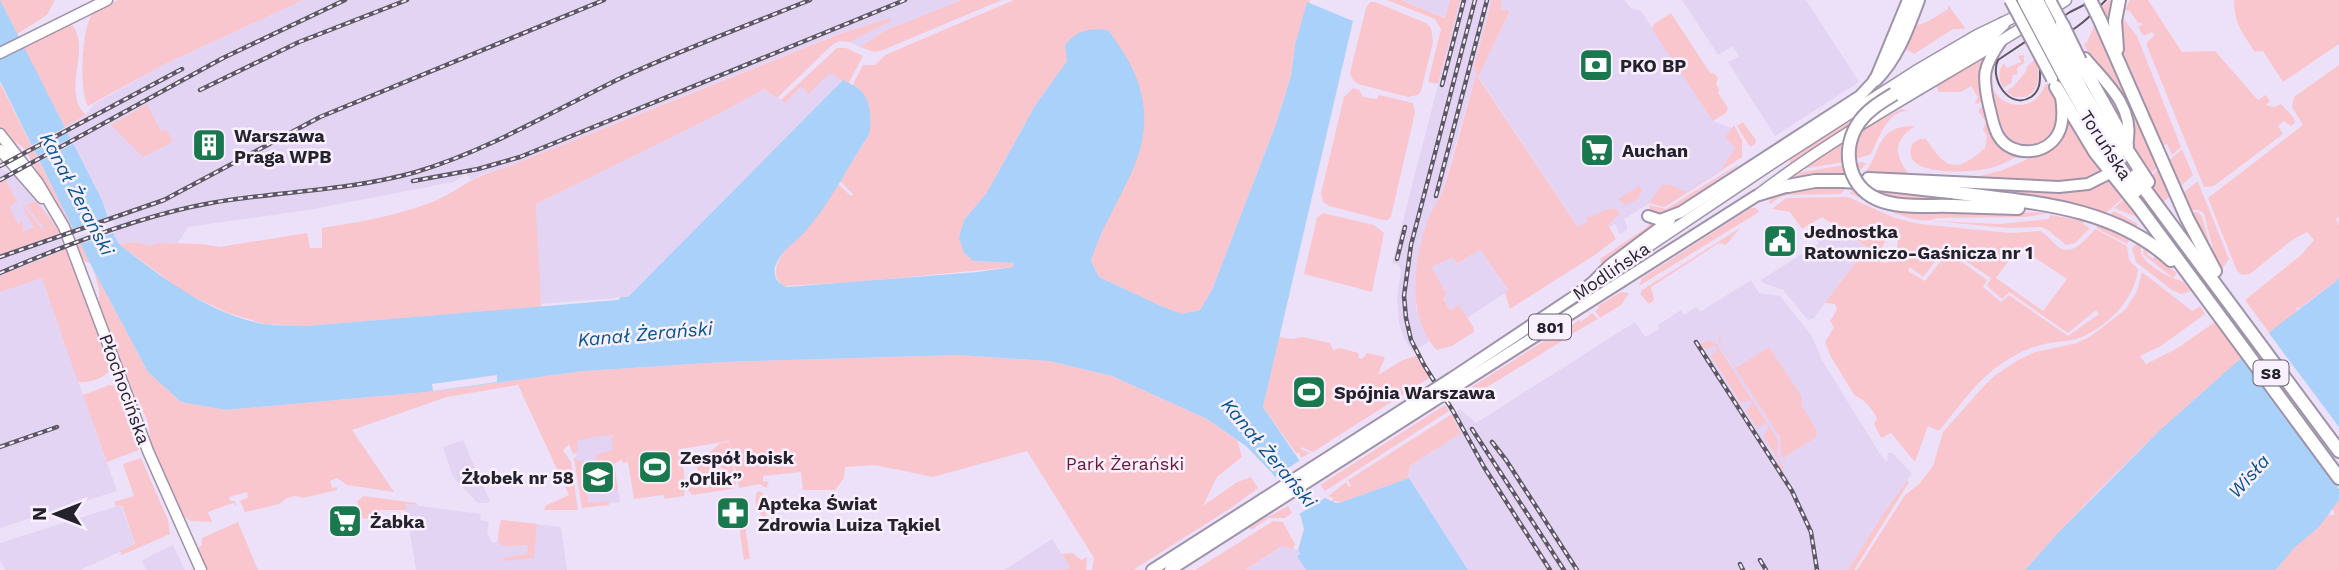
<svg xmlns="http://www.w3.org/2000/svg" width="2339" height="570" font-family="'Work Sans',sans-serif">
  <style>
    .built { fill: #e4d4f3 }
    .green { fill: #fac6cd; fill-rule: evenodd }
    .water { fill: #aad1f9 }
    .pier { fill: #ede1f9 }
    .lines { fill: none; stroke-linecap: round; stroke-linejoin: round }
    .secondary-casing { stroke: #9f93a9; stroke-width: 13 }
    .primary-casing { stroke: #9f93a9; stroke-width: 14 }
    .motorway-casing { stroke: #9f93a9; stroke-width: 16 }
    .secondary { stroke: #fff; stroke-width: 10 }
    .primary { stroke: #fff; stroke-width: 10 }
    .motorway { stroke: #fff; stroke-width: 12 }
    .tram { stroke: #5d5764; stroke-width: 2 }
    .rail-casing { stroke: #5d5764; stroke-width: 4.5 }
    .rail { stroke: #f8f0ff; stroke-width: 2; stroke-dasharray: 5; stroke-linecap: butt }
    .primary-bridge-casing { stroke: #9f93a9; stroke-width: 14; stroke-linecap: butt }
    .motorway-bridge-casing { stroke: #9f93a9; stroke-width: 16; stroke-linecap: butt }
    .primary-bridge { stroke: #fff; stroke-width: 10 }
    .motorway-bridge { stroke: #fff; stroke-width: 12 }
    .labels { text-anchor: middle; dominant-baseline: central; stroke-width: 5; stroke-linejoin: round; paint-order: stroke }
    .shield { fill: #f8f0ff; stroke: #65606b; stroke-width: 2 }
    .shield-label { font-size: 16px; font-weight: bold; fill: #26222b }
    .poi-label { font-size: 18px; font-weight: bold; fill: #26222b; stroke: #f8f0ff; text-anchor: start }
    .street-label { font-size: 18px; fill: #26222b; stroke: #f8f0ff }
    .park-label { font-size: 18px; fill: #6a172f; stroke: #f8f0ff }
    .water-label { font-size: 19px; font-style: italic; fill: #05548e; stroke: #f8f0ff }
  </style>
  <rect width="100%" height="100%" fill="#ede1f9"/>
  <g class="built">
    <polygon points="303,0 962,0 886,30 860,47 850,42 890,21 891,19 841,33 499,170 484,173 471,180 466,174 454,182 308,210 188,227 178,243 158,243 150,246 136,242 119,244 113,236 110,218 101,198 65,127 86,115 94,104 165,64"/>
    <polygon points="1401,0 1450,0 1446,18"/>
    <polygon points="1460,0 1492,0 1474,66 1476,73 1441,196 1430,215 1420,250 1416,307 1429,342 1412,352 1403,336 1399,323 1397,298 1401,270 1398,265 1392,263"/>
    <polygon points="1501,0 1624,0 1631,8 1641,11 1713,121 1732,128 1741,144 1720,172 1664,207 1650,203 1624,219 1627,226 1627,230 1620,234 1615,224 1587,240 1478,76 1510,12 1501,10"/>
    <polygon points="1682,0 1806,0 1859,82 1775,136 1728,62 1739,56 1733,46 1718,55"/>
    <polygon points="830,72 843,80 628,297 540,304 536,204 717,115 764,89 785,102 801,86 809,93"/>
    <polygon points="0,169 13,174 40,204 54,222 68,249 73,265 30,281 42,278 117,491 0,528"/>
    <polygon points="1836,227 1867,247 1814,318 1808,320 1783,290 1763,283 1761,280 1819,243 1816,239"/>
    <polygon points="1480,248 1508,291 1467,318 1459,305 1450,310 1443,297 1447,295 1430,267 1453,257 1457,264"/>
    <polygon points="1751,280 1759,293 1780,296 1812,336 1822,360 1880,454 1887,462 1888,453 1893,453 1912,474 1885,511 1848,570 1468,570 1408,476 1410,466 1461,433 1452,414 1460,409 1476,423 1635,322 1645,337 1659,329 1658,325 1681,310 1684,315 1696,307 1700,312"/>
    <polygon points="622,431 622,459 614,464 620,502 584,507 573,439"/>
    <polygon points="463,440 490,501 486,503 478,503 453,477 443,447"/>
    <polygon points="405,504 481,514 480,520 489,522 487,532 492,543 497,542 501,520 561,527 567,570 416,570"/>
    <polygon points="121,505 135,545 80,570 5,570 0,560 0,543"/>
    <polygon points="1052,539 1070,567 1066,570 1004,570"/>
    <polygon points="173,545 185,570 146,570 142,560"/>
    <polygon points="1282,546 1298,550 1300,554 1297,556 1306,570 1245,570"/>
  </g>
  <g class="green">
    <polygon points="0,0 55,0 47,15 17,34"/>
    <path d="M 119,0 L 303,0 L 165,64 L 88,106 C 78,91 82,22 94,12 C 100,6 111,3 119,0 Z"/>
    <polygon points="962,0 1002,0 883,50 875,52 860,47 886,30"/>
    <path d="M 1014,0 L 1310,0 L 1295,45 L 1291,76 L 1276,124 L 1212,290 L 1200,310 L 1182,314 L 1161,306 L 1099,277 L 1091,261 L 1099,234 L 1130,176 L 1067,61 L 1036,104 L 986,194 L 964,220 L 973,261 L 1014,263 L 1014,267 L 856,282 L 783,286 C 766,272 783,249 797,239 L 838,184 L 851,196 L 853,194 L 840,181 L 869,135 L 858,88 L 852,86 L 863,65 L 875,65 L 885,55 Z"/>
    <polygon points="1387,0 1401,0 1445,18 1450,0 1460,0 1438,84 1428,82 1441,29 1435,19"/>
    <path d="M 1492,0 L 1501,0 L 1501,10 L 1510,11 L 1478,77 L 1578,227 L 1587,222 L 1587,217 C 1598,216 1605,207 1616,209 L 1620,214 L 1608,225 L 1616,239 L 1595,255 L 1510,309 L 1505,293 L 1508,290 L 1480,249 L 1457,264 L 1453,257 L 1431,267 L 1447,294 L 1443,298 L 1450,310 L 1459,305 L 1474,328 L 1474,332 L 1452,346 L 1437,350 C 1405,316 1414,256 1429,217 C 1433,208 1439,201 1442,193 C 1455,154 1465,113 1476,74 L 1474,66 Z"/>
    <polygon points="2109,0 2137,36 2181,147 2172,155 2167,144 2161,146 2120,44 2109,49 2159,166 2105,214 1888,182 2058,190 2109,177 2118,187 2144,167 2131,146 2132,136 2084,44 2087,42 2095,24 2092,18"/>
    <polygon points="2130,0 2148,0 2182,52 2215,51 2258,100 2266,95 2270,101 2266,105 2274,107 2281,104 2294,118 2295,123 2291,126 2284,121 2278,126 2283,134 2214,186 2204,187 2147,46 2147,42 2155,35 2152,32 2146,35 2143,35 2138,27 2142,25 2141,23 2138,23 2130,11 2125,10"/>
    <path d="M 2234,0 L 2339,0 L 2339,44 L 2283,82 L 2263,51 L 2255,52 C 2240,29 2235,25 2234,0 Z"/>
    <polygon points="1370,2 1375,2 1426,23 1431,28 1433,42 1421,91 1418,95 1408,97 1358,84 1353,80 1350,73 1366,8"/>
    <polygon points="1948,5 1966,29 1953,29 1914,54 1904,48 1911,27 1927,22 1948,9"/>
    <polygon points="1671,13 1710,73 1715,74 1718,78 1716,84 1719,89 1718,93 1728,108 1726,113 1713,121 1652,29 1654,24"/>
    <path d="M 891,18 L 891,21 L 850,42 L 839,41 L 832,45 L 777,98 L 764,89 L 717,115 L 536,204 L 541,307 L 306,326 L 264,324 L 228,313 L 185,293 L 119,244 L 136,242 L 150,246 L 158,243 L 203,244 L 219,247 L 307,233 L 310,248 L 322,248 L 322,228 C 359,222 395,216 430,203 C 454,194 473,175 499,170 L 842,33 Z"/>
    <path d="M 67,25 L 73,26 C 91,52 61,90 86,115 L 65,127 L 23,47 Z"/>
    <polygon points="837,48 846,48 863,56 848,84 830,73 809,94 801,86 785,103 781,100"/>
    <path d="M 1987,54 L 1991,128 L 2022,154 C 2011,160 1998,167 1986,169 C 1968,173 1896,177 1913,143 L 1920,139 L 1926,139 C 1945,168 1955,175 1985,148 L 1987,136 L 1983,129 L 1986,122 L 1978,111 L 1983,105 L 1981,102 L 1976,104 L 1975,102 L 1978,97 L 1971,86 L 1961,92 L 1939,92 L 1936,86 Z"/>
    <path d="M 2024,55 L 2024,63 L 2017,68 L 2018,74 L 2013,75 L 2011,83 L 2003,88 C 1999,78 1997,72 2004,63 L 2007,68 L 2021,62 L 2018,56 Z"/>
    <path d="M 2034,60 L 2038,61 C 2037,76 2042,88 2026,97 L 2014,97 L 2006,91 L 2013,87 L 2027,70 L 2026,68 Z"/>
    <polygon points="2339,65 2339,217 2336,219 2339,225 2339,279 2300,308 2295,307 2298,310 2270,334 2245,300 2301,255 2314,240 2307,232 2292,240 2250,274 2242,275 2237,271 2208,198 2303,125 2292,107 2294,97"/>
    <path d="M 1988,72 C 1991,77 1991,86 1995,92 C 2002,104 2021,109 2033,101 C 2040,97 2043,89 2047,83 C 2063,104 2064,147 2029,148 C 2024,148 2018,146 2013,145 L 1997,127 Z"/>
    <polygon points="0,83 91,264 83,260 67,222 42,182 43,181 24,148 15,142 22,151 18,153 0,131"/>
    <polygon points="1353,88 1359,90 1363,97 1377,99 1379,95 1413,103 1415,113 1391,216 1388,220 1383,220 1329,206 1323,202 1321,193 1344,97"/>
    <polygon points="147,104 161,131 166,129 173,142 143,157 111,125"/>
    <path d="M 1901,109 L 1910,111 C 1887,110 1880,136 1871,154 L 1850,161 L 1802,169 L 1868,127 Z"/>
    <polygon points="2065,113 2104,172 2100,175 2070,184 1971,178 2003,170 2039,154"/>
    <polygon points="1743,122 1756,140 1755,144 1750,147 1737,126"/>
    <polygon points="1848,122 1851,127 1793,164 1789,162 1791,158"/>
    <polygon points="1734,125 1742,140 1742,157 1665,207 1649,203 1662,185 1671,185 1686,192 1720,171 1735,149 1734,146 1725,137"/>
    <path d="M 1915,126 C 1890,143 1896,157 1911,177 L 1863,175 C 1884,150 1874,126 1915,126 Z"/>
    <polygon points="2182,149 2193,175 2144,220 2114,208"/>
    <polygon points="1863,162 1866,164 1856,174 1821,175 1786,182 1802,172"/>
    <polygon points="1737,165 1739,165 1664,216 1650,213 1649,205 1666,209"/>
    <polygon points="6,180 17,202 9,207 18,223 23,221 23,232 34,227 24,211 23,205 42,229 44,228 26,205 36,201 61,233 0,255 0,183"/>
    <polygon points="2196,182 2198,182 2229,259 2222,269 2216,261 2204,214 2199,210 2192,210 2188,201 2187,203 2174,201"/>
    <polygon points="1849,184 1841,194 1787,195 1780,197 1769,205 1771,197 1795,188"/>
    <polygon points="1639,186 1642,189 1638,199 1625,205 1618,199"/>
    <path d="M 1854,186 L 2015,203 L 1953,210 L 2050,213 L 2026,217 L 1936,218 C 1918,229 1871,201 1851,194 L 1850,193 Z"/>
    <path d="M 1786,198 L 1848,197 L 1895,218 L 1920,224 L 2010,233 L 2040,231 C 2048,235 2051,241 2057,246 C 2072,258 2086,239 2095,229 L 2127,246 L 2129,260 L 2138,269 C 2135,299 2109,325 2082,337 C 2071,342 2057,341 2045,344 C 2030,347 2014,355 2001,364 C 1976,381 1958,408 1939,431 L 1928,426 L 1915,462 L 1891,433 L 1881,438 L 1874,424 L 1877,418 C 1872,409 1865,399 1855,396 L 1831,357 L 1825,342 L 1834,327 L 1830,321 L 1837,310 L 1835,304 L 1825,303 L 1867,247 L 1822,217 L 1802,229 L 1790,212 L 1772,209 ZM 1891,233 L 1898,238 L 1897,249 L 1900,252 L 1887,263 L 1880,262 L 1883,245 ZM 2019,247 L 2067,279 L 2043,311 L 1996,278 ZM 1946,248 L 1991,278 L 1987,286 L 2002,299 L 2009,292 L 2068,333 L 2096,310 L 2099,314 L 2068,336 L 2009,295 L 2001,302 L 1983,287 L 1987,280 L 1948,252 L 1925,281 L 1908,271 L 1910,267 L 1923,277 Z"/>
    <polygon points="1751,208 1756,208 1759,212 1639,286 1642,278"/>
    <polygon points="2114,211 2138,224 2127,244 2096,228"/>
    <polygon points="2194,212 2198,212 2202,217 2214,259 2192,214"/>
    <polygon points="1323,213 1374,225 1384,233 1372,292 1304,274 1317,218"/>
    <polygon points="2050,215 2091,222 2084,221 2083,224 2090,228 2075,243 2066,245 2048,230 2041,227 2008,228 1933,221 2000,224 2049,219"/>
    <polygon points="1651,221 1660,222 1602,266 1600,259 1647,227"/>
    <polygon points="1740,228 1726,245 1719,243 1651,287 1654,300 1649,304 1640,294 1642,290"/>
    <path d="M 2146,236 C 2144,241 2140,246 2141,252 C 2143,264 2172,280 2183,281 L 2191,291 L 2181,294 L 2172,290 L 2136,262 L 2132,248 Z"/>
    <polygon points="2155,243 2147,251 2147,254 2153,259 2155,256 2177,273 2173,278 2143,254 2144,246"/>
    <path d="M 67,249 L 73,263 L 62,259 L 73,265 L 110,369 C 106,378 89,383 78,382 L 42,278 L 0,292 L 0,276 Z"/>
    <polygon points="93,269 148,372 181,402 226,410 437,391 584,371 724,362 959,355 1049,361 1112,376 1207,419 1237,440 1242,457 1217,477 1203,506 1237,482 1251,477 1258,488 1231,508 1133,570 1092,570 1094,558 1027,451 933,477 875,465 845,467 844,478 835,490 803,490 801,472 763,476 763,481 769,482 766,488 760,484 739,488 729,441 681,449 685,483 684,496 665,499 663,495 634,499 628,462 622,463 622,459 614,464 618,490 601,491 595,455 613,450 611,437 614,438 613,435 593,437 577,441 578,451 573,454 569,444 563,450 571,462 578,510 544,510 545,506 569,495 518,385 447,397 352,430 394,492 347,485 337,478 330,481 332,488 337,487 337,490 303,498 296,496 287,498 279,504 245,512 240,501 248,497 247,492 229,497 230,501 235,501 236,506 233,503 208,512 212,522 191,521 180,515 147,436 150,435 147,420 137,397 135,397 129,388 99,304 99,289"/>
    <path d="M 2142,272 L 2192,311 L 2200,306 L 2205,314 L 2161,346 L 2140,356 L 2146,364 L 2176,349 L 2215,322 L 2242,359 C 2164,423 2092,494 2025,570 L 1857,570 L 1905,495 L 1919,484 L 1933,466 L 1943,432 L 1983,387 L 1994,376 L 2018,360 L 2035,352 L 2077,343 L 2091,336 L 2126,309 L 2137,291 Z"/>
    <polygon points="1621,292 1629,293 1621,305 1600,318 1595,311 1599,308 1598,306"/>
    <polygon points="1592,313 1598,319 1570,335 1567,329 1579,320 1581,322"/>
    <polygon points="1563,329 1567,338 1466,400 1462,393"/>
    <polygon points="1728,329 1721,335 1720,343 1736,368 1769,347 1802,397 1801,404 1817,431 1816,437 1784,457 1787,463 1781,455 1780,437 1719,343 1719,336"/>
    <polygon points="1279,337 1292,339 1303,337 1330,343 1333,350 1340,348 1358,353 1359,358 1362,359 1367,353 1385,357 1378,375 1403,360 1416,356 1429,378 1313,452 1301,447 1301,449 1310,453 1301,458 1299,453 1296,453 1263,407"/>
    <polygon points="1709,340 1716,344 1778,440 1777,455 1784,468 1780,470 1777,465 1781,464 1763,436 1769,429 1766,424 1757,427 1746,411 1752,404 1750,400 1741,403 1711,356 1717,350 1714,345 1707,349 1699,345"/>
    <polygon points="109,385 116,386 119,392 139,450 107,462 83,395"/>
    <polygon points="1445,405 1449,411 1325,491 1320,485"/>
    <polygon points="1452,414 1461,433 1410,466 1408,475 1409,478 1342,502 1332,501 1333,498 1328,496 1346,482 1349,487 1351,486 1348,480"/>
    <polygon points="729,442 735,477 705,457 720,443"/>
    <polygon points="576,457 577,461 581,460 588,503 609,501 609,505 582,508 574,458"/>
    <polygon points="141,458 168,520 170,534 122,555 120,551 135,544 122,505 116,506 114,502 134,496 123,464"/>
    <polygon points="704,458 725,473 725,474 699,477 696,465"/>
    <polygon points="727,474 735,478 736,485 732,489 692,495 688,490 687,478 717,478"/>
    <polygon points="1907,481 1909,482 1854,570 1848,570 1885,511"/>
    <path d="M 759,491 L 763,493 L 767,520 C 757,514 753,502 757,492 Z"/>
    <polygon points="363,496 416,503 418,505 405,504 407,510 380,510 381,516 363,519 357,502"/>
    <polygon points="2339,500 2339,570 2276,570 2292,549 2319,527 2327,514 2334,515 2334,511 2330,509"/>
    <polygon points="736,504 742,505 750,559 744,560"/>
    <polygon points="1288,506 1292,513 1285,518 1269,518 1251,530 1249,527"/>
    <path d="M 501,520 L 537,524 L 534,558 L 503,561 L 504,558 L 527,554 L 528,545 C 501,546 493,552 501,520 Z"/>
    <polygon points="1273,521 1283,522 1295,544 1293,549 1282,546 1245,570 1195,570"/>
    <polygon points="238,522 258,570 208,570 198,548 202,545 202,538"/>
    <polygon points="1073,553 1081,560 1087,557 1086,570 1066,570 1070,567 1062,554"/>
  </g>
  <g class="water">
    <path d="M 0,0 L 101,198 C 108,213 110,231 119,244 C 162,278 208,313 263,324 C 277,326 293,325 306,326 L 618,300 L 621,297 L 628,297 L 843,80 C 848,83 854,85 859,89 C 871,97 872,122 869,135 C 847,167 830,205 803,234 C 794,243 779,253 775,267 C 773,277 778,284 787,287 L 978,272 L 1013,267 L 1014,263 L 973,261 L 964,253 L 959,238 L 964,220 L 986,194 L 1036,104 L 1067,61 L 1065,45 C 1077,30 1090,28 1108,30 C 1145,78 1157,121 1129,178 C 1116,206 1100,231 1091,261 L 1099,277 L 1161,306 L 1182,314 L 1200,310 L 1212,290 L 1276,124 L 1291,76 L 1295,45 L 1307,2 L 1353,21 L 1263,407 L 1325,498 L 1336,503 L 1342,502 L 1409,478 L 1468,570 L 1306,570 L 1297,556 L 1300,554 L 1298,550 L 1304,529 L 1301,517 L 1273,474 L 1246,446 L 1207,419 L 1112,376 L 1049,361 L 958,355 L 724,362 L 584,371 L 437,391 L 226,410 L 181,402 L 148,372 L 93,269 L 0,81 Z"/>
    <polygon points="2339,279 2339,500 2319,527 2293,549 2276,570 2025,570 2057,534 2159,431 2276,327"/>
  </g>
  <g class="pier">
    <polygon points="68,126 70,131 31,152 29,147"/>
    <polygon points="73,137 76,142 37,163 34,158"/>
    <polygon points="111,216 116,232 77,245 74,239 92,232 74,238 70,230"/>
    <polygon points="2268,332 2339,427 2339,489 2240,356"/>
    <polygon points="497,375 497,382 433,391 432,384"/>
    <polygon points="1302,459 1328,496 1296,516 1272,479"/>
  </g>
  <g class="lines">
    <g class="secondary-casing">
      <g id="secondary">
        <polyline points="2049,11 2066,0"/>
        <polyline points="0,53 107,0"/>
        <polyline points="0,134 38,183 64,227 148,451 201,570"/>
        <polyline points="0,150 42,198"/>
        <path d="M 1759,194 C 1844,129 1940,79 2030,23"/>
        <polyline points="1597,281 1768,166 1919,69 1977,35 2025,12"/>
      </g>
    </g>
    <g class="primary-casing">
      <g id="primary">
        <path d="M 2001,41 C 1983,67 1982,75 1989,106 C 1992,116 1993,128 1999,137 C 2012,157 2046,156 2058,134 C 2064,123 2063,110 2061,97"/>
        <path d="M 2085,58 C 2106,83 2133,105 2128,140"/>
        <polyline points="1868,178 2059,187 2088,184 2106,175"/>
        <polyline points="1648,216 1660,220 1681,212 1860,96 1875,80 1908,0"/>
        <polyline points="1452,378 1575,296 1593,282 1610,265 1670,220"/>
        <polyline points="1457,386 1756,196 1796,184"/>
        <polyline points="1152,570 1435,389"/>
        <polyline points="1170,570 1440,397"/>
      </g>
    </g>
    <g class="motorway-casing">
      <g id="motorway">
        <polyline points="2100,20 2187,218 2215,271"/>
        <polyline points="2117,49 2115,21 2119,0"/>
        <polyline points="2080,61 2127,145"/>
        <polyline points="2071,67 2082,90 2119,152"/>
        <polyline points="2062,72 2099,137 2136,191"/>
        <path d="M 1875,80 C 1897,58 1907,29 1918,0"/>
        <polyline points="2056,87 2095,152 2139,207 2339,478"/>
        <polyline points="1894,94 1989,37 2003,24"/>
        <polyline points="2120,139 2148,182"/>
        <polyline points="2135,176 2339,451"/>
        <path d="M 1788,186 L 1815,181 L 1843,181 C 1884,184 1925,189 1966,194 C 2039,203 2114,208 2171,260"/>
        <polyline points="1952,206 2018,208"/>
      </g>
    </g>
    <use href="#secondary" class="secondary"/>
    <use href="#primary" class="primary"/>
    <use href="#motorway" class="motorway"/>
    <path class="tram" d="M 2094,0 L 2070,12 L 1998,60 C 1989,78 2009,111 2031,97 C 2047,86 2035,66 2043,51 C 2049,39 2067,35 2078,26 C 2088,19 2097,9 2106,0"/>
    <g class="rail-casing">
      <g id="rail">
        <polyline points="1475,0 1411,245 1404,296 1406,318 1411,340 1424,365 1453,411 1484,467 1550,570"/>
        <polyline points="1442,85 1464,0"/>
        <polyline points="200,90 299,42 407,0"/>
        <polyline points="0,166 182,69"/>
        <polyline points="0,180 223,58 345,0"/>
        <polyline points="413,181 478,169 520,157 905,0"/>
        <polyline points="1436,196 1487,0"/>
        <polyline points="0,257 164,200 320,117 604,0"/>
        <polyline points="1397,259 1405,227"/>
        <path d="M 0,273 C 63,246 143,215 211,203 C 279,191 349,191 416,172 C 489,150 555,110 623,77 C 684,49 748,25 810,0"/>
        <polyline points="1696,342 1792,491 1811,532 1817,570"/>
        <polyline points="1472,429 1564,570"/>
        <polyline points="1492,442 1506,460 1577,570"/>
        <polyline points="0,447 57,427"/>
        <polyline points="1760,560 1766,570"/>
        <polyline points="1740,564 1743,570"/>
      </g>
    </g>
    <use href="#rail" class="rail"/>
    <g class="primary-bridge-casing">
      <g id="primary-bridge">
        <polyline points="2010,0 2052,79"/>
        <polyline points="2050,0 2065,28"/>
        <polyline points="1435,389 1452,378"/>
        <polyline points="1440,397 1457,386"/>
      </g>
    </g>
    <g class="motorway-bridge-casing">
      <g id="motorway-bridge">
        <polyline points="2024,0 2062,72"/>
        <polyline points="2037,0 2071,67"/>
        <polyline points="2090,0 2100,20"/>
        <polyline points="2062,24 2080,61"/>
        <path d="M 1894,94 C 1881,102 1869,109 1860,121 C 1841,147 1846,185 1877,199 C 1899,209 1929,205 1952,206"/>
      </g>
    </g>
    <use href="#primary-bridge" class="primary-bridge"/>
    <use href="#motorway-bridge" class="motorway-bridge"/>
  </g>
  <defs>
    <g id="bank-square" transform="scale(1.75)"><rect x="-9" y="-9" width="18" height="18" rx="4" fill="#1a784e" stroke="#f8f0ff"/><path d="M-6-4H6V4H-6ZM0-2.3a2.3 2.3 0 1 0 0 4.6a2.3 2.3 0 1 0 0-4.6Z" fill="#fff"/></g>
    <g id="building-square" transform="scale(1.75)"><rect x="-9" y="-9" width="18" height="18" rx="4" fill="#1a784e" stroke="#f8f0ff"/><path d="M-4-6H4V6H1V3H-1V6H-4ZM-2.5-4.3h1.7v1.8h-1.7ZM.8-4.3h1.7v1.8H.8ZM-2.5-1h1.7V.8h-1.7ZM.8-1h1.7V.8H.8Z" fill="#fff"/></g>
    <g id="supermarket-square" transform="scale(1.75)"><rect x="-9" y="-9" width="18" height="18" rx="4" fill="#1a784e" stroke="#f8f0ff"/><path d="M-6-5.5h2.5l.6 2H6L4.5 2H-2.5L-4.4-4H-6ZM-1.5 3.2a1.3 1.3 0 1 0 .1 0ZM3 3.2a1.3 1.3 0 1 0 .1 0Z" fill="#fff"/></g>
    <g id="civic-square" transform="scale(1.75)"><rect x="-9" y="-9" width="18" height="18" rx="4" fill="#1a784e" stroke="#f8f0ff"/><path d="M-.6-6.5H3V-4.5H.6V-3L4-1V1h2V6H-6V1h2V-1L-.6-3ZM-1.2 2.5V6h2.4V2.5Z" fill="#fff"/></g>
    <g id="stadium-square" transform="scale(1.75)"><rect x="-9" y="-9" width="18" height="18" rx="4" fill="#1a784e" stroke="#f8f0ff"/><path d="M0-5a6.5 5 0 1 0 0 10a6.5 5 0 1 0 0-10ZM-3.5-1.8h7v3.6h-7Z" fill="#fff"/></g>
    <g id="school-square" transform="scale(1.75)"><rect x="-9" y="-9" width="18" height="18" rx="4" fill="#1a784e" stroke="#f8f0ff"/><path d="M0-5L7-2L0 1L-7-2ZM-4 1L0 2.5L4 1V4Q0 6-4 4Z" fill="#fff"/></g>
    <g id="pharmacy-square" transform="scale(1.75)"><rect x="-9" y="-9" width="18" height="18" rx="4" fill="#1a784e" stroke="#f8f0ff"/><path d="M-2-6h4v4h4v4h-4v4h-4v-4h-4v-4h4Z" fill="#fff"/></g>
  </defs>
  <g fill-rule="evenodd">
    <use href="#bank-square" x="1596" y="65"/>
    <use href="#building-square" x="209" y="145"/>
    <use href="#supermarket-square" x="1597" y="150"/>
    <use href="#civic-square" x="1780" y="241"/>
    <use href="#stadium-square" x="1309" y="392"/>
    <use href="#stadium-square" x="655" y="467"/>
    <use href="#school-square" x="598" y="477"/>
    <use href="#pharmacy-square" x="733" y="513"/>
    <use href="#supermarket-square" x="345" y="521"/>
  </g>
  <g class="labels">
    <g class="shield">
      <rect x="1529" y="314.5" width="42" height="25" rx="5"/>
      <rect x="2253.5" y="360.5" width="35" height="25" rx="5"/>
    </g>
    <g class="shield-label">
      <text x="1550" y="327">801</text>
      <text x="2271" y="373">S8</text>
    </g>
    <g class="poi-label">
      <text x="1620" y="65">PKO BP</text>
      <text x="234" y="135">Warszawa<tspan x="234" dy="21">Praga WPB</tspan></text>
      <text x="1622" y="150">Auchan</text>
      <text x="1804" y="231">Jednostka<tspan x="1804" dy="21">Ratowniczo-Gaśnicza nr 1</tspan></text>
      <text x="1334" y="392">Spójnia Warszawa</text>
      <text x="680" y="457">Zespół boisk<tspan x="680" dy="21">„Orlik”</tspan></text>
      <text x="574" y="477" text-anchor="end">Żłobek nr 58</text>
      <text x="758" y="503">Apteka Świat<tspan x="758" dy="21">Zdrowia Luiza Tąkiel</tspan></text>
      <text x="370" y="521">Żabka</text>
    </g>
    <g class="street-label">
      <text transform="translate(2106 145) rotate(57)">Toruńska</text>
      <text transform="translate(1611 271) rotate(-34)">Modlińska</text>
      <text transform="translate(125 389) rotate(70)">Płochocińska</text>
    </g>
    <g class="park-label">
      <text x="1125" y="463">Park Żerański</text>
    </g>
    <g class="water-label">
      <text transform="translate(77 194) rotate(62)">Kanał Żerański</text>
      <text transform="translate(645 334) rotate(-5)">Kanał Żerański</text>
      <text transform="translate(1269 453) rotate(50)">Kanał Żerański</text>
      <text transform="translate(2249 476) rotate(-48)">Wisła</text>
    </g>
  </g>
  <g transform="translate(56 514) rotate(270)" stroke="#f8f0ff" stroke-width="5" paint-order="stroke">
  <path d="M0-5L12 26L0 18L-12 26Z" fill="#26222b"/>
  <text y="-10" font-size="19" font-weight="bold" text-anchor="middle" fill="#26222b">N</text>
  </g>
</svg>
